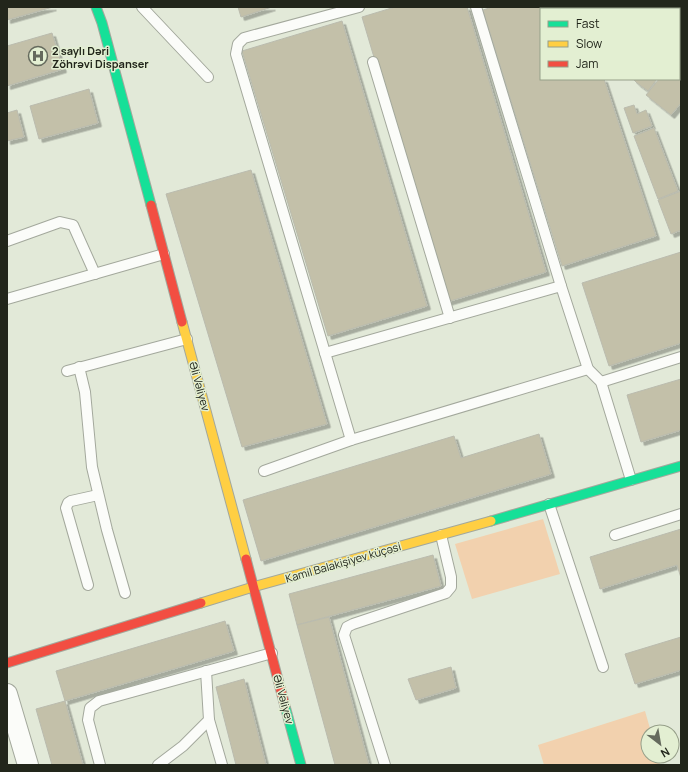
<svg xmlns="http://www.w3.org/2000/svg" width="688" height="772" font-family="Manrope,sans-serif">
  <style>
    .green { fill: #f2d1ae }
    .building { fill: #c3c0a9; stroke: #babbae; filter: url(#shadow) }
    .lines { fill: none; stroke-linecap: round; stroke-linejoin: round }
    .lane-casing { stroke: #a3a89c; stroke-width: 12 }
    .street-casing { stroke: #a3a89c; stroke-width: 22 }
    .fast-casing { stroke: #a3a89c; stroke-width: 11 }
    .slow-casing { stroke: #a3a89c; stroke-width: 11 }
    .jam-casing { stroke: #a3a89c; stroke-width: 11 }
    .lane { stroke: #fbfcf9; stroke-width: 10 }
    .street { stroke: #fbfcf9; stroke-width: 20 }
    .fast { stroke: #16e098; stroke-width: 9 }
    .slow { stroke: #ffcf43; stroke-width: 9 }
    .jam { stroke: #f24e42; stroke-width: 9 }
    .labels { text-anchor: middle; dominant-baseline: central; stroke-width: 3; stroke-linejoin: round; paint-order: stroke }
    .poi-label { font-size: 11px; font-weight: bold; fill: #22261b; stroke: #e3efd2; text-anchor: start }
    .street-label { font-size: 11px; fill: #22261b; stroke: #e3efd2 }
  </style>
  <defs>
    <filter id="shadow"><feDropShadow dx="3.5" dy="3.5" stdDeviation="0" flood-color="#0004"/></filter>
  </defs>
  <rect width="100%" height="100%" fill="#e2e9d8"/>
  <g class="green">
    <polygon points="543,519 560,574 472,599 455,544"/>
    <polygon points="645,711 651,732 648,732 648,756 658,756 660,765 544,765 538,745"/>
  </g>
  <g class="building">
    <polygon points="7,7 53,7 7,20"/>
    <polygon points="238,7 272,7 241,17"/>
    <polygon points="395,7 467,7 546,272 447,302 362,17"/>
    <polygon points="492,7 580,7 581,9 541,9 541,79 604,79 656,236 562,266 483,10"/>
    <polygon points="596,7 668,7 669,9 597,9"/>
    <polygon points="342,21 427,306 328,336 242,51"/>
    <polygon points="679,25 681,28 681,49 679,51"/>
    <polygon points="52,33 63,69 7,86 7,46"/>
    <polygon points="681,51 681,103 671,115 646,95 659,79 679,79 679,53"/>
    <polygon points="633,79 657,79 648,91 637,83"/>
    <polygon points="89,89 98,123 39,139 30,106"/>
    <polygon points="634,105 637,114 646,110 652,126 633,133 624,108"/>
    <polygon points="17,110 24,137 7,141 7,113"/>
    <polygon points="654,128 678,191 658,199 634,136"/>
    <polygon points="251,170 327,424 242,447 166,194"/>
    <polygon points="681,191 681,230 671,234 658,200"/>
    <polygon points="681,252 681,343 609,366 582,283"/>
    <polygon points="681,379 681,430 641,442 627,395"/>
    <polygon points="539,434 551,474 261,561 243,500 454,436 461,458"/>
    <polygon points="681,529 681,578 677,565 600,589 590,557"/>
    <polygon points="433,555 441,586 297,625 289,594"/>
    <polygon points="329,617 369,765 335,765 297,625"/>
    <polygon points="225,621 234,651 65,701 56,671"/>
    <polygon points="681,637 681,670 635,684 625,654"/>
    <polygon points="451,667 456,688 416,700 408,679"/>
    <polygon points="244,679 266,765 236,765 216,687"/>
    <polygon points="65,701 83,765 52,765 36,709"/>
  </g>
  <g class="lines">
    <g class="lane-casing">
      <g id="lane">
        <polyline points="142,7 208,77"/>
        <polyline points="476,7 561,286"/>
        <polyline points="373,62 450,318"/>
        <polyline points="7,241 60,222 73,225 95,274"/>
        <polyline points="7,299 164,254"/>
        <polyline points="325,353 561,286 588,369 601,382 631,480"/>
        <polyline points="79,367 85,392 92,467 107,530 125,593"/>
        <polyline points="67,371 187,339"/>
        <polyline points="601,382 681,357"/>
        <polyline points="351,440 236,54 238,44 244,38 359,7"/>
        <polyline points="264,471 351,440 588,369"/>
        <polyline points="549,504 603,667"/>
        <polyline points="615,535 681,514"/>
        <polyline points="88,585 66,508 68,503 71,501 98,495"/>
        <polyline points="209,720 222,765"/>
        <polyline points="100,765 88,720 90,708 99,701 272,653"/>
        <polyline points="158,765 183,746 209,720 206,671"/>
        <polyline points="385,765 344,635 347,627 353,624 446,593 451,587 451,577 441,535"/>
      </g>
    </g>
    <g class="street-casing">
      <polyline id="street" points="7,694 28,765"/>
    </g>
    <g class="fast-casing">
      <g id="fast">
        <polyline points="96,7 102,23 151,205"/>
        <polyline points="491,521 681,466"/>
        <polyline points="285,706 301,765"/>
      </g>
    </g>
    <g class="slow-casing">
      <g id="slow">
        <polyline points="182,322 246,559"/>
        <polyline points="201,603 253,587 491,521"/>
      </g>
    </g>
    <g class="jam-casing">
      <g id="jam">
        <polyline points="151,205 182,322"/>
        <polyline points="246,559 285,706"/>
        <polyline points="7,663 201,603"/>
      </g>
    </g>
    <use href="#lane" class="lane"/>
    <use href="#street" class="street"/>
    <use href="#fast" class="fast"/>
    <use href="#slow" class="slow"/>
    <use href="#jam" class="jam"/>
  </g>
  <defs>
    <g id="hospital-ring" transform="scale(1)"><circle r="9.5" fill="#e3efd2" stroke="#656a5d" stroke-width="1.5"/><path d="M-5-5h3v3.5h4V-5h3V5h-3V1.5h-4V5h-3Z" fill="#656a5d"/></g>
  </defs>
  <g fill-rule="evenodd">
    <use href="#hospital-ring" x="38" y="56"/>
  </g>
  <g class="labels">
    <g class="poi-label">
      <text x="52" y="50">2 saylı Dəri<tspan x="52" dy="13">Zöhrəvi Dispanser</tspan></text>
    </g>
    <g class="street-label">
      <text transform="translate(200 386) rotate(75)">Əli Vəliyev</text>
      <text transform="translate(343 562) rotate(-16)">Kamil Balakişiyev küçəsi</text>
      <text transform="translate(284 699) rotate(75)">Əli Vəliyev</text>
    </g>
  </g>
  <rect width="688" height="772" fill="none" stroke="#22261b" stroke-width="16"/>
  <rect x="540" y="8" width="140" height="72" fill="#e3efd2" stroke="#969f89"/>
  <rect x="548" y="21" width="20" height="6" fill="#16e098" stroke="#969f89"/>
  <text x="576" y="28" font-size="12" fill="#22261b">Fast</text>
  <rect x="548" y="41" width="20" height="6" fill="#ffcf43" stroke="#969f89"/>
  <text x="576" y="48" font-size="12" fill="#22261b">Slow</text>
  <rect x="548" y="61" width="20" height="6" fill="#f24e42" stroke="#969f89"/>
  <text x="576" y="68" font-size="12" fill="#22261b">Jam</text>
  <g transform="translate(660 744) rotate(149)"><circle r="19" fill="#e3efd2" stroke="#969f89"/>
  <path d="M0-3L7 15L0 10L-7 15Z" fill="#656a5d"/>
  <text y="-6" font-size="11" font-weight="bold" text-anchor="middle" fill="#22261b">N</text>
  </g>
</svg>
